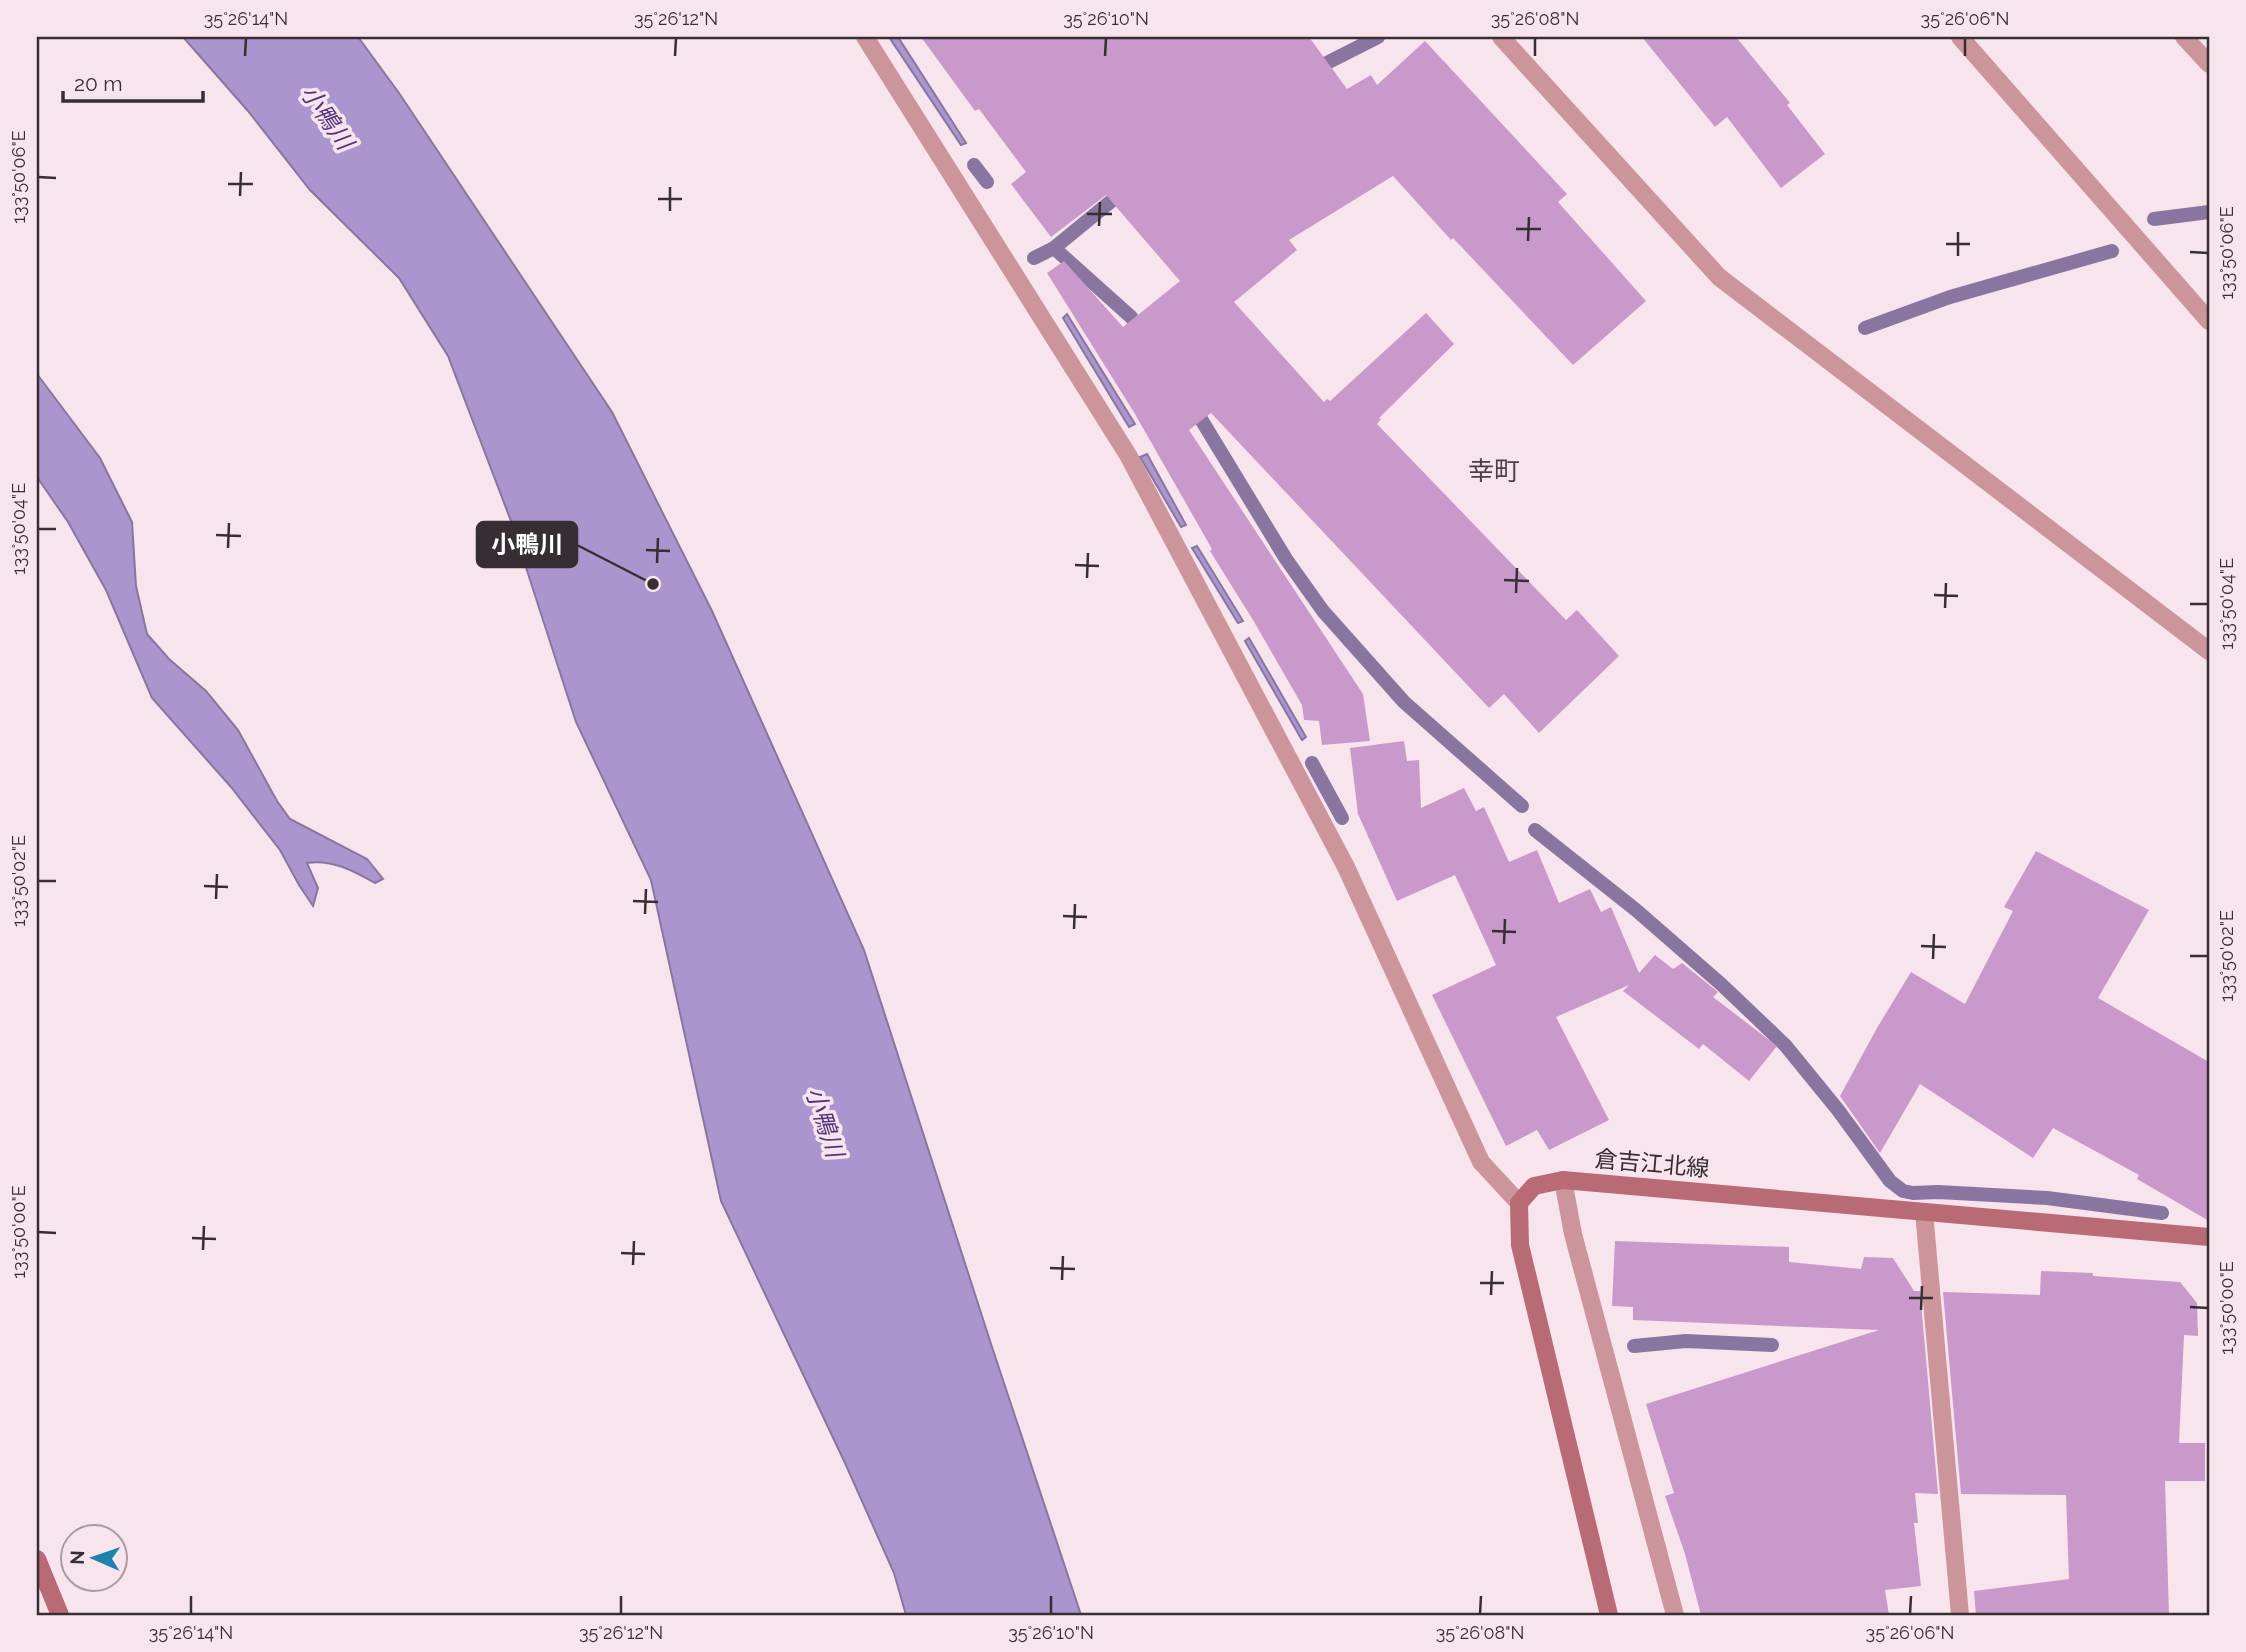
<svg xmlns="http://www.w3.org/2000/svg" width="2246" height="1652" font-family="Raleway,'Noto Sans JP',sans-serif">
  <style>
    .water { fill: #ab95cf; stroke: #8876a0; stroke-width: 2 }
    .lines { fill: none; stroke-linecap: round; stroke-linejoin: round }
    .stream { stroke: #8876a0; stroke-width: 14 }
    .building { fill: #c999cb }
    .pedestrian { stroke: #cc959b; stroke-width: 18 }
    .minor { stroke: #cc959b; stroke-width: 18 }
    .tertiary { stroke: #cc959b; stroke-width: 18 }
    .secondary { stroke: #b96b75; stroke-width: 18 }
    .ticks { fill: none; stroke: #362e32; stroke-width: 2.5 }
    .labels { text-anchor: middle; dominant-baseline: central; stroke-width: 7; stroke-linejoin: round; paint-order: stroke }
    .street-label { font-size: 23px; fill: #362e32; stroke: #f8e4ed }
    .water-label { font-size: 24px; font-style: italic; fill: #54357c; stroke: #f8e4ed }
    .quarter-label { font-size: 26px; fill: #4d3d44; stroke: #f8e4ed }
    .leader { fill: none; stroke: #362e32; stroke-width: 2.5 }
    .callout-dot { fill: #362e32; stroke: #f8e4ed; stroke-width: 2.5 }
    .callout { fill: #362e32; stroke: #362e32; stroke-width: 2.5 }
    .callout-label { font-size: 24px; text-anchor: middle; font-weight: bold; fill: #fff }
    .neatline { fill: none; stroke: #362e32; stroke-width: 2.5 }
    .ticks-label { font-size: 18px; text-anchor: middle; fill: #362e32 }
  </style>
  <rect width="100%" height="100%" fill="#f8e4ed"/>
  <g class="water">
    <polygon points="183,37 358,37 399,93 612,412 712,611 864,950 991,1344 1081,1615 906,1615 894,1573 845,1463 721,1201 651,880 576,722 511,521 448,356 399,278 310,190 248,111"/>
    <polygon points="889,37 898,37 966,143 961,145"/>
    <polygon points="1067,314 1135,424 1129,427 1063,318"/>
    <path d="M 37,374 L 100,458 L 132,522 L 136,586 L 147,634 L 169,659 L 206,691 L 238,730 L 277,801 L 290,819 L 367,859 L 383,879 L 375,883 C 354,871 332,859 307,863 L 318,888 L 313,906 L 299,885 L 280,850 L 231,787 L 152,698 L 106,590 L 68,522 L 37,477 Z"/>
    <polygon points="1147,454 1186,525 1181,527 1140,457"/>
    <polygon points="1197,546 1243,621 1238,623 1192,548"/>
    <polygon points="1249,638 1306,737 1302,740 1245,641"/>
  </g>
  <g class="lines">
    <g class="stream">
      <polyline points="1311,71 1378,37"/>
      <polyline points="974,165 987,182"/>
      <polyline points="2154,219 2209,212"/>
      <polyline points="1054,248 1131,317 1144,335"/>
      <polyline points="1034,258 1054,248 1126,189"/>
      <polyline points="1865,328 1950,297 2112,251"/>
      <polyline points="1196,411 1286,559 1323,611 1404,702 1522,806"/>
      <polyline points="1312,763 1342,818"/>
      <polyline points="1535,830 1636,910 1722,985 1785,1045 1838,1110 1890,1181 1903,1191 1913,1193 1938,1192 2047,1198 2162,1213"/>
      <polyline points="1634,1346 1686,1341 1772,1345"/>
    </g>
  </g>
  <g class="building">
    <polygon points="921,37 1309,37 1347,89 1371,75 1377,85 1425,41 1567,194 1558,202 1646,301 1573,365 1453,238 1451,240 1393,176 1289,240 1297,250 1234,302 1324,402 1327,399 1330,401 1426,313 1454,344 1379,418 1381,419 1377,424 1566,620 1577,610 1619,656 1539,733 1504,694 1489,708 1211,413 1189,430 1363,694 1370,741 1322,745 1319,721 1304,720 1302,705 1253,620 1210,551 1212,549 1135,414 1047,273 1064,261 1123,327 1180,281 1106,195 1051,237 1011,184 1026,172 979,109 975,111"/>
    <polygon points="1642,37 1736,37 1790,103 1787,105 1825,154 1781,188 1727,117 1715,127"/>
    <polygon points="1404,741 1407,761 1419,760 1421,808 1464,788 1476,811 1484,807 1509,862 1537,850 1559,903 1590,889 1601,912 1611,907 1639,973 1655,955 1673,969 1682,963 1718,992 1713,997 1777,1046 1749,1081 1703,1044 1699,1049 1623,991 1629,985 1556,1017 1609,1120 1549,1150 1537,1130 1506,1146 1432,995 1496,965 1455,875 1397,901 1358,814 1350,748"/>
    <polygon points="2036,851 2149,910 2098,998 2209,1062 2209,1221 2137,1179 2139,1175 2053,1128 2033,1158 1920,1084 1880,1153 1840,1096 1877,1028 1911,972 1965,1004 2013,911 2004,907"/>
    <polygon points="1615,1241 1789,1247 1789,1262 1861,1269 1864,1257 1893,1258 1914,1291 1920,1291 1938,1494 1915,1493 1918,1523 1914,1523 1921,1586 1885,1590 1889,1615 1701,1615 1685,1554 1665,1496 1674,1493 1646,1404 1879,1330 1633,1320 1633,1307 1612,1306"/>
    <polygon points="2041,1271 2093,1273 2093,1276 2180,1282 2197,1303 2198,1336 2184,1335 2179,1443 2205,1443 2205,1481 2165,1481 2169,1615 1976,1615 1974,1591 2069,1579 2066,1495 1961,1494 1943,1292 2040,1295"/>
  </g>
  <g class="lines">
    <polyline class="pedestrian" points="1960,37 2209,321"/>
    <g class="minor">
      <polyline points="865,37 1128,455 1346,867 1481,1162 1519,1203"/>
      <polyline points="2184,37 2209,64"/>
      <polyline points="1563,1180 1573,1234 1675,1615"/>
      <polyline points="1924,1212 1960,1615"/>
    </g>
    <polyline class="tertiary" points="1501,37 1719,277 2209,651"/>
    <g class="secondary">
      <polyline points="37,1559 60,1615"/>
      <polyline points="1609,1615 1520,1245 1519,1203 1534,1186 1563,1180 2209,1237"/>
    </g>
  </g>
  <path class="ticks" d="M 245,56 L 246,38M 675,56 L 676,38M 1105,56 L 1106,38M 1535,56 L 1535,38M 1965,56 L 1965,38M 38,177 L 56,178M 228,184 L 253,184M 240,196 L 241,172M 658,199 L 682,199M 670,211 L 670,187M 1087,214 L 1112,214M 1099,226 L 1100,202M 1516,229 L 1541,229M 1528,241 L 1529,217M 1946,244 L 1970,244M 2190,252 L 2208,253M 1958,256 L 1958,232M 38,529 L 56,529M 216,535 L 241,536M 228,548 L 229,523M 646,550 L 670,551M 657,563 L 658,538M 1075,565 L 1099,566M 1087,578 L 1088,553M 1504,580 L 1529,581M 1516,593 L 1517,568M 1934,595 L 1958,596M 2190,604 L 2208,604M 1945,608 L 1946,583M 38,881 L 56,881M 204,886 L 228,887M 216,899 L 217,874M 633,901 L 658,902M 645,914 L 646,889M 1063,916 L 1087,917M 1074,929 L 1075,904M 1492,931 L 1516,932M 1504,944 L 1505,919M 1921,946 L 1946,947M 2190,956 L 2208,956M 1933,959 L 1934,934M 38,1232 L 56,1233M 192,1238 L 216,1239M 203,1250 L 204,1226M 621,1253 L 645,1254M 633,1265 L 634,1241M 1050,1268 L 1075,1269M 1062,1280 L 1063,1256M 1480,1283 L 1504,1283M 1491,1295 L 1492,1271M 1909,1298 L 1933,1298M 2190,1307 L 2208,1308M 1921,1310 L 1922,1286M 191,1614 L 191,1596M 621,1614 L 621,1596M 1051,1614 L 1051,1596M 1480,1614 L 1481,1596M 1910,1614 L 1911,1596"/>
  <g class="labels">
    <g class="street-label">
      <text transform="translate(1652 1163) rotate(5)">倉吉江北線</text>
    </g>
    <g class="water-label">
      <text transform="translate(327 117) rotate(55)">小鴨川</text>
      <text transform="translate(825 1122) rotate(72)">小鴨川</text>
    </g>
    <g class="quarter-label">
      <text x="1494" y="471">幸町</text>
    </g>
  </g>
  <path class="leader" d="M653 584L577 545"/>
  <circle class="callout-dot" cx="653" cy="584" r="7"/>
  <rect class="callout" x="477" y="522" width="100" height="45" rx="7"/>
  <g class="callout-label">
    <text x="527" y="553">小鴨川</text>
  </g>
  <rect width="2246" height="1652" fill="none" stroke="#f8e4ed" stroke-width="77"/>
  <g transform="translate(94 1558) rotate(272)"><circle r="33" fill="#f8e4ed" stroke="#aa9ba2" stroke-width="2"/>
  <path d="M0-5L12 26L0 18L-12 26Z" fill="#1b83ac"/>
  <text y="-10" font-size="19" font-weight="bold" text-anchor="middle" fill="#362e32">N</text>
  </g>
  <path d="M63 91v10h140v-10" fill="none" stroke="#362e32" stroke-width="3.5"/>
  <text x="74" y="91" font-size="21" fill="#362e32" stroke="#f8e4ed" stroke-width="5" paint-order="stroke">20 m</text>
  <rect x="38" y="38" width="2170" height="1576" class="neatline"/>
  <g class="ticks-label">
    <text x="246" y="25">35°26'14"N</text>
    <text x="676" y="25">35°26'12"N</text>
    <text x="1106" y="25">35°26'10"N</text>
    <text x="1535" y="25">35°26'08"N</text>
    <text x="1965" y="25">35°26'06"N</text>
    <text transform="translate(19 177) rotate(-90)" y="6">133°50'06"E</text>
    <text transform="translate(2227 253) rotate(-90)" y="6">133°50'06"E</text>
    <text transform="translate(19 529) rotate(-90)" y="6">133°50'04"E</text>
    <text transform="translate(2227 604) rotate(-90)" y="6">133°50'04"E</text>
    <text transform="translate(19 881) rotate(-90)" y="6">133°50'02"E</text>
    <text transform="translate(2227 956) rotate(-90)" y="6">133°50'02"E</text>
    <text transform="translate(19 1232) rotate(-90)" y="6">133°50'00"E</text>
    <text transform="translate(2227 1308) rotate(-90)" y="6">133°50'00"E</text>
    <text x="191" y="1639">35°26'14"N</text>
    <text x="621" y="1639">35°26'12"N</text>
    <text x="1051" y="1639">35°26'10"N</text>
    <text x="1480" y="1639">35°26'08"N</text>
    <text x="1910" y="1639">35°26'06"N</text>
  </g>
</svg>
